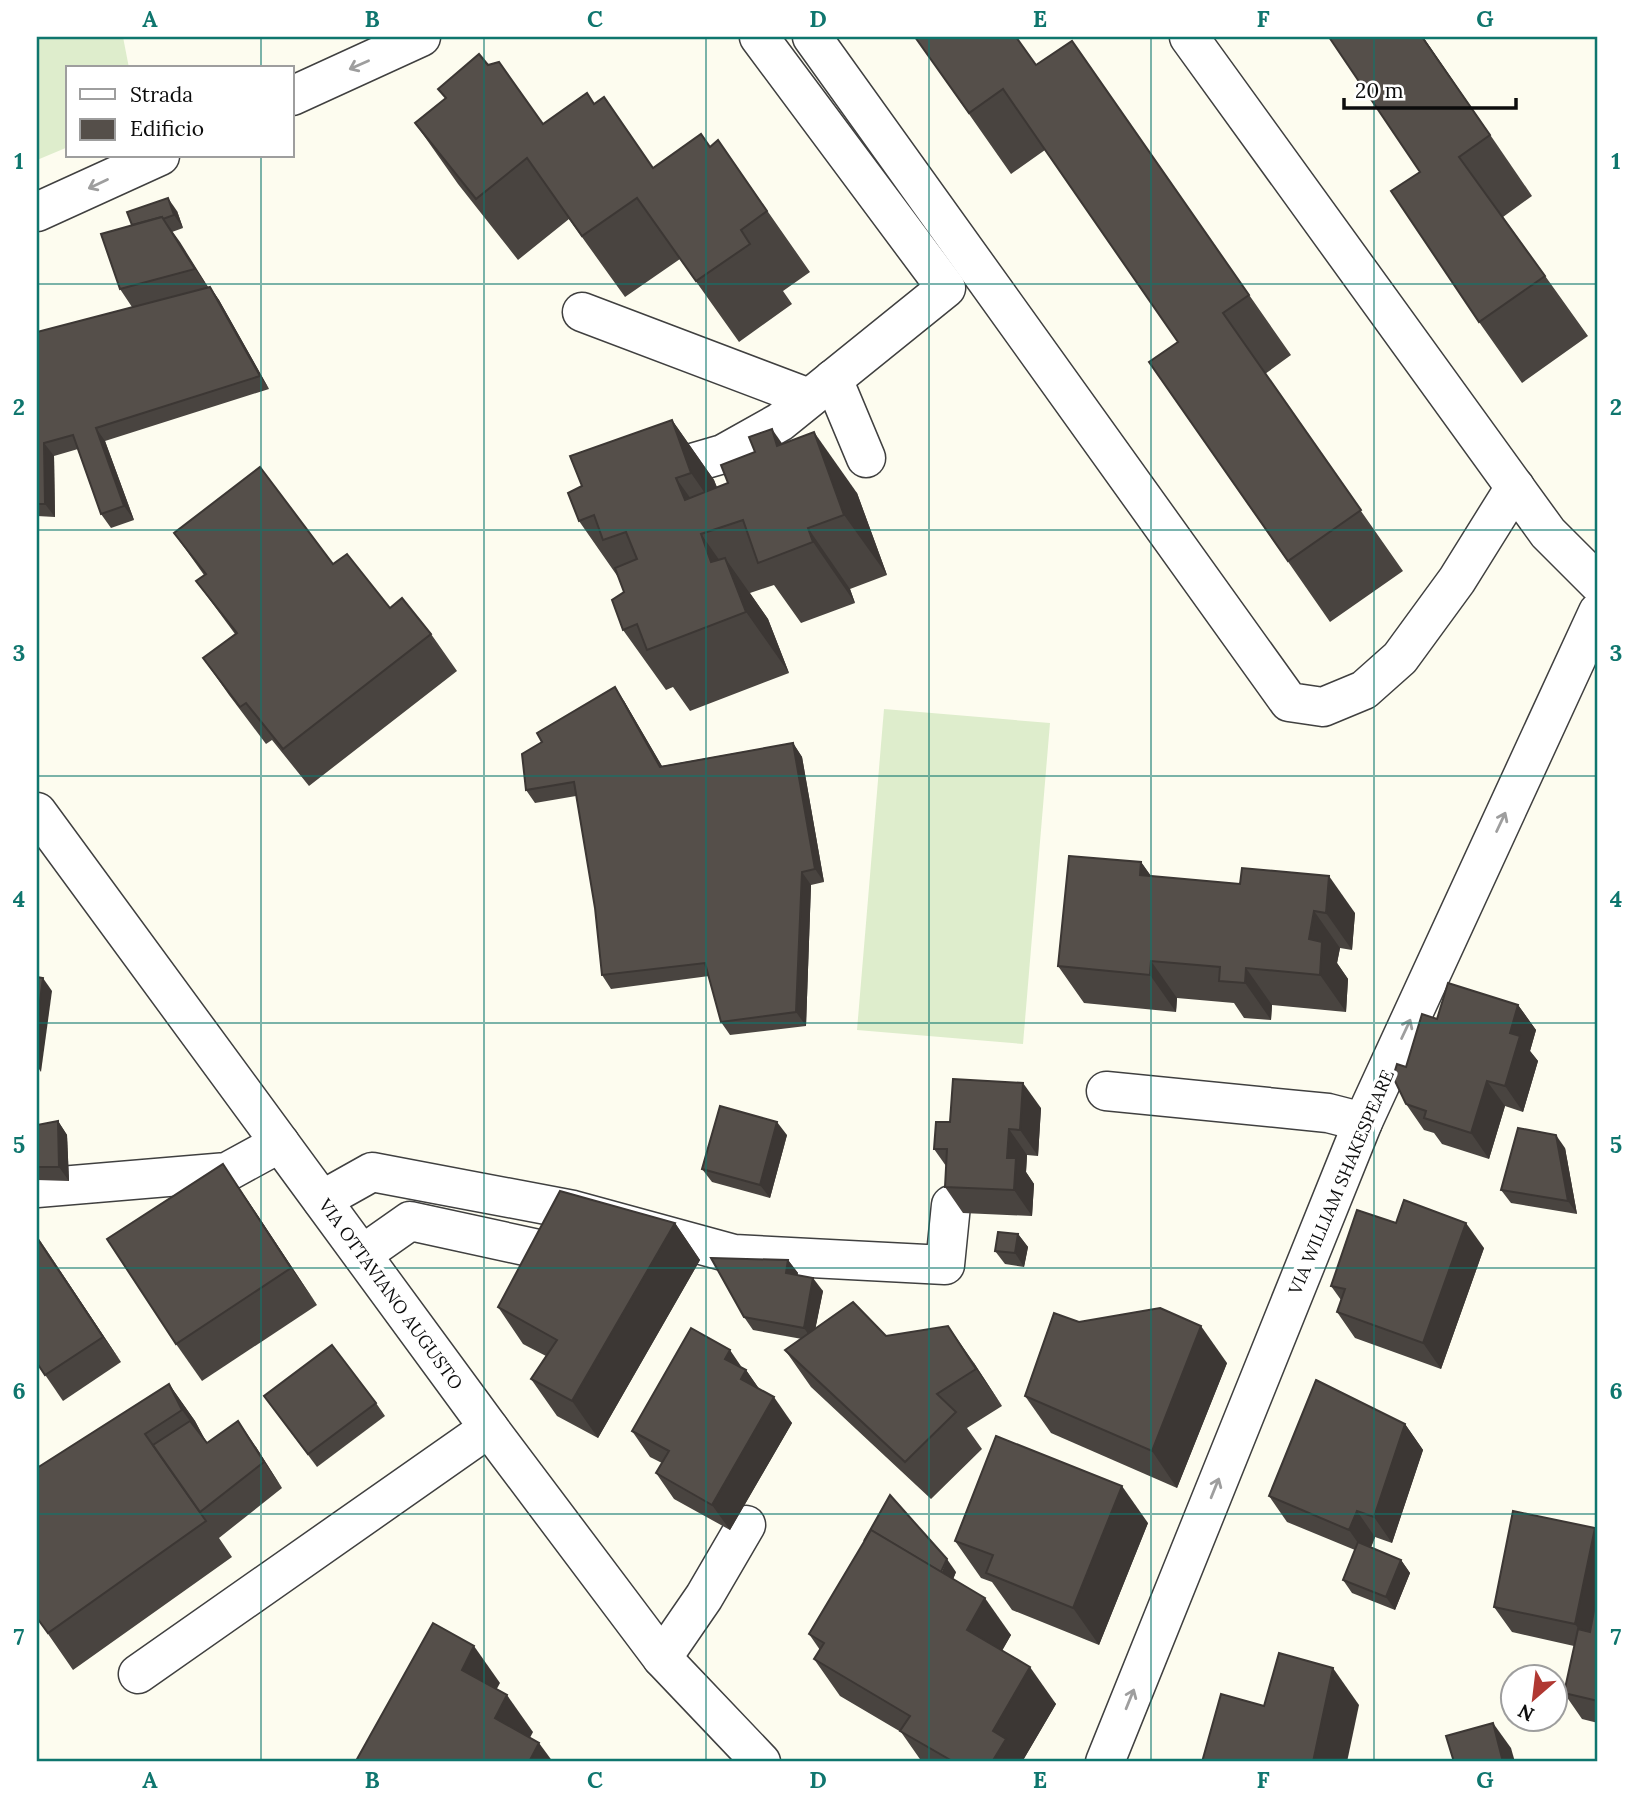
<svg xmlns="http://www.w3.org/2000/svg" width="1635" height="1799" font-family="Lora,serif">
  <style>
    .pitch { fill: #deedcc }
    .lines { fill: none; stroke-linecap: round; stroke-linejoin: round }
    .minor-casing { stroke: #404040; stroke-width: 41 }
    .minor { stroke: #fff; stroke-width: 38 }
    .wall { fill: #494440 }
    .shaded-wall { fill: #3c3734 }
    .building { fill: #554f4a; stroke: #3c3734; stroke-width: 2 }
    .oneway { stroke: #9e9e9e }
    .grid { fill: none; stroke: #0f766e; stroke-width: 2; stroke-opacity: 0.55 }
    .labels { text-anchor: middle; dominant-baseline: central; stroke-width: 7; stroke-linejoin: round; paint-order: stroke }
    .street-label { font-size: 18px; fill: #0d0d0d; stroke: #fff }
    .neatline { fill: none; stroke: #0f766e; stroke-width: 2.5 }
    .grid-label { font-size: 23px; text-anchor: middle; font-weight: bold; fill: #0f766e }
  </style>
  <rect width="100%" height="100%" fill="#fdfcef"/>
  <g class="pitch">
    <polygon points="37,37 123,37 129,68 68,68 68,147 37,160"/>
    <polygon points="884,709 1050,723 1023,1044 857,1030"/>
  </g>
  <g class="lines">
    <g class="minor-casing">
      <g id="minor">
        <polyline points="812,37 1289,702 1323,707 1364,690 1400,658 1457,580 1515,487"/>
        <polyline points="1189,37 1548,533 1598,583"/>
        <polyline points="292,96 421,37"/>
        <polyline points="37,212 160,156"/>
        <polyline points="582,312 809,398"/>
        <polyline points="833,379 866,458"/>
        <polyline points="651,475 723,454 780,422 946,288 759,37"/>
        <polyline points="37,812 489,1428 662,1658 761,1762"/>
        <polyline points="1106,1091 1328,1113 1363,1122"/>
        <polyline points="37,1188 227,1172 280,1143"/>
        <polyline points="322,1200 372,1172 573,1210 734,1254 945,1265 951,1205"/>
        <polyline points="363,1254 410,1221 543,1250"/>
        <polyline points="662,1658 704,1597 746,1525"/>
        <polyline points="138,1674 489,1428"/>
        <polyline points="1105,1762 1363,1122 1598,612"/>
      </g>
    </g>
    <use href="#minor" class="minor"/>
  </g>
  <g class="wall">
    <polygon points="915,37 1036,65 1072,41 1291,355 1265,374 1403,571 1330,622 1149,362 1178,342 1045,150 1011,174"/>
    <polygon points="1423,37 1532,196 1503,217 1588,336 1522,383 1479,322 1420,172"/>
    <polygon points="438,89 543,124 594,104 653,168 710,147 718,140 810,272 783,291 792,304 739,342 680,259 625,297 569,219 518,260 458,184 415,123 446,99"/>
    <polygon points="177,211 183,228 172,232 208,287 210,287 219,300 269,389 105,441 134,520 111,528 101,514 78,449 54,456 55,517 37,516 37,332 132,307 120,289 132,225"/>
    <polygon points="672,420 714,480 717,487 728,483 782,444 857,493 887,575 850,589 855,603 801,623 774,585 750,593 768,619 789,673 690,711 673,687 666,690 623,630 624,592 618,577 579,521 582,486"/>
    <polygon points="174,533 333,564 390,608 431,634 457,671 309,786 272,740 266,744 229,695 203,658 235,634 196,581 204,575"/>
    <polygon points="624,701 662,766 793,743 802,757 824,882 811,885 806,1026 730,1035 721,1022 709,976 611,989 602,975 595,908 576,796 535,803 526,790"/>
    <polygon points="1141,862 1151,876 1355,913 1352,950 1340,948 1337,963 1348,979 1346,1012 1272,1005 1271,1020 1244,1018 1234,1003 1177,998 1176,1012 1084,1003 1058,966"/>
    <polygon points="1518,1005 1536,1030 1530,1051 1538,1061 1523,1112 1505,1106 1489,1159 1442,1144 1434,1133 1424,1130 1406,1104 1406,1067"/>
    <polygon points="1041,1108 1038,1156 1027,1155 1026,1172 1034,1184 1032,1216 963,1213 945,1187 946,1166 934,1149 950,1122"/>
    <polygon points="58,1121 67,1135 69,1181 37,1180 37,1125"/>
    <polygon points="787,1135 770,1198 712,1182 702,1169"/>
    <polygon points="1565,1148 1577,1214 1511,1203 1501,1190"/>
    <polygon points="248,1201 317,1305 202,1381 176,1344"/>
    <polygon points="675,1223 700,1260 598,1438 557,1416 531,1379 546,1356 523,1344 498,1307"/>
    <polygon points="1396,1223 1484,1248 1441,1369 1355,1338 1337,1312 1341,1300 1331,1286"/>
    <polygon points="1018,1234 1028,1247 1024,1267 1005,1264 995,1251"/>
    <polygon points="37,1236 121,1362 63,1401 37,1363"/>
    <polygon points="788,1260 798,1273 797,1275 823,1291 815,1329 886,1336 974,1363 1002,1406 967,1428 982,1449 931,1499 811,1387 785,1350 802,1339 753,1330 744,1317"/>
    <polygon points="1227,1363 1177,1488 1051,1433 1025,1396"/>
    <polygon points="742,1367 746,1370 760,1390 792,1423 730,1530 674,1499 656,1473 662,1463 650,1457 632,1431"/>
    <polygon points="169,1384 195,1421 207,1443 256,1447 282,1488 219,1538 232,1557 73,1670 37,1618"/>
    <polygon points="264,1396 376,1403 385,1416 317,1467"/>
    <polygon points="1405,1424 1423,1450 1392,1543 1375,1537 1371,1548 1401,1560 1410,1573 1395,1610 1352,1593 1343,1580 1355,1550 1287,1522 1269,1496"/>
    <polygon points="1148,1523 1099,1645 1012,1610 992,1582 981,1578 955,1541"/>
    <polygon points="1595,1528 1598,1533 1598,1723 1582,1719 1564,1693 1574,1646 1512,1632 1494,1607"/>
    <polygon points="956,1572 953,1579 1011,1635 1002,1650 1056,1704 1022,1762 922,1762 901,1732 840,1696 814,1659 820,1650 809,1634"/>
  </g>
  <g class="shaded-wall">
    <polygon points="1422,37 1423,37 1532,196 1490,135"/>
    <polygon points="168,198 177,211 183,228 174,215"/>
    <polygon points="162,217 180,242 213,295 195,269"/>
    <polygon points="210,287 219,300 269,389 260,376"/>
    <polygon points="672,420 714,480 730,524 727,525 691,473"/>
    <polygon points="96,428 105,441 134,520 124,506"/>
    <polygon points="772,429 814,489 777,446"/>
    <polygon points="814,432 857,493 887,575 844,515"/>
    <polygon points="44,443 54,456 55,517 45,504"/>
    <polygon points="676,478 713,530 685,500"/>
    <polygon points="808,528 850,589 855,603 813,542"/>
    <polygon points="701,534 734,581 725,558 768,619 789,673 711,562"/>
    <polygon points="615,687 624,701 670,780 660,767"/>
    <polygon points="793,743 802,757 824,882 815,869"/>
    <polygon points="1141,862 1167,899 1140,875"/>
    <polygon points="802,872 811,885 806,1026 796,1012"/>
    <polygon points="1329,876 1355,913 1352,950 1326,913"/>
    <polygon points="1314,911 1340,948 1337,963 1348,979 1346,1012 1320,975 1309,939"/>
    <polygon points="1151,961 1177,998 1176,1012 1150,975"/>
    <polygon points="1246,968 1272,1005 1271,1020 1245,983"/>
    <polygon points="43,978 52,991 41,1072 37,1066 37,1024"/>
    <polygon points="1518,1005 1536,1030 1530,1051 1538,1061 1523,1112 1505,1086 1510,1033"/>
    <polygon points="1487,1081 1505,1106 1489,1159 1471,1133"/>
    <polygon points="1023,1083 1041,1108 1038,1156 1020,1130"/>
    <polygon points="58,1121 67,1135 69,1181 59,1167"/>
    <polygon points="777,1122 787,1135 770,1198 760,1185"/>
    <polygon points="1009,1129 1027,1155 1026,1172 1034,1184 1032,1216 1014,1190 1007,1158"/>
    <polygon points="1556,1135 1565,1148 1577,1214 1568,1201"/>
    <polygon points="223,1164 248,1201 317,1305 291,1268"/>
    <polygon points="675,1223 700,1260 598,1438 572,1401"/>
    <polygon points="1466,1223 1484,1248 1441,1369 1423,1343"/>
    <polygon points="1018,1234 1028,1247 1024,1267 1015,1253"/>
    <polygon points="37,1236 121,1362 103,1337"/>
    <polygon points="788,1260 798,1273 795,1286 786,1273"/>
    <polygon points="813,1278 823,1291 813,1341 804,1328"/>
    <polygon points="948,1326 974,1363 1002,1406 976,1369"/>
    <polygon points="1201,1326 1227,1363 1177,1488 1152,1451"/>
    <polygon points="730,1350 745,1372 746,1370 764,1396 744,1383 725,1359"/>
    <polygon points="169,1384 195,1421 208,1446 182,1410"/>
    <polygon points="774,1397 792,1423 730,1530 712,1505"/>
    <polygon points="238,1421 256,1447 282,1488 264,1462"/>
    <polygon points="1405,1424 1423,1450 1392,1543 1374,1517"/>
    <polygon points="1122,1486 1148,1523 1099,1645 1073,1608"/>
    <polygon points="1357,1511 1375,1537 1367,1556 1349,1530"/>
    <polygon points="1595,1528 1598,1533 1598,1625 1593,1650 1575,1624"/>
    <polygon points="947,1559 956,1572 946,1597 937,1584"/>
    <polygon points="1401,1560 1410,1573 1395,1610 1386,1597"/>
    <polygon points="985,1598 1011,1635 993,1667 967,1630"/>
    <polygon points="474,1646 500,1683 487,1707 462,1670"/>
    <polygon points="1030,1667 1056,1704 1022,1762 992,1762 993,1731"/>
    <polygon points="1333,1668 1359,1705 1347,1762 1313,1762"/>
    <polygon points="507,1695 533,1732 521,1755 495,1718"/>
    <polygon points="1493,1723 1511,1748 1515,1762 1503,1762"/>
    <polygon points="539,1743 553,1762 529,1762"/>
  </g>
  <g class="building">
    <polygon points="915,37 1016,37 1036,65 1072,41 1249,295 1223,313 1361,510 1288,561 1149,362 1178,342 1003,89 969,113"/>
    <polygon points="1329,37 1422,37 1490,135 1459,157 1545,276 1479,322 1391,191 1420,172"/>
    <polygon points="479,54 488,65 499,62 543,124 587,93 594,104 604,97 653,168 701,134 710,147 718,140 767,211 741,230 750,244 696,281 637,198 582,236 527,158 476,199 415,123 446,98 438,89"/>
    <polygon points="168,198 174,215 163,219 162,217 132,225 127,212"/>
    <polygon points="162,217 195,269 120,289 101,234"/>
    <polygon points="210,287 260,376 96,428 124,506 101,514 73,435 44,443 45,504 37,504 37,332"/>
    <polygon points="672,420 691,473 676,478 685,500 728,483 721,465 755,452 749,437 772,429 777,446 814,432 844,515 808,528 813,542 758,563 743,520 701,534 711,562 725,558 746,612 647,650 637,624 623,630 612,600 624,592 615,568 637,559 626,532 603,540 594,515 579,521 568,493 582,486 570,456"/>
    <polygon points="260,467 333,564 347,554 390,608 402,598 431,634 283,749 246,703 240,707 203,658 237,633 196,581 206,574 174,533"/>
    <polygon points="615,687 660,767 793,743 815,869 802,872 796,1012 721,1022 705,963 602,975 595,908 574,782 526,790 522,754 542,742 537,733"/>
    <polygon points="1069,856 1141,862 1140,875 1240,884 1242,868 1329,876 1326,913 1314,911 1309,939 1322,942 1320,975 1246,968 1245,983 1219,981 1220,967 1151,961 1150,975 1058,966"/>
    <polygon points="37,977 43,978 37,1024"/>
    <polygon points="1448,983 1518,1005 1510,1033 1520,1036 1505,1086 1487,1081 1471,1133 1424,1118 1426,1111 1406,1104 1393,1077 1397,1064 1406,1067 1422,1014 1437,1019"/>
    <polygon points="953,1079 1023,1083 1020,1130 1009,1129 1007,1158 1016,1158 1014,1190 945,1187 947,1149 934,1149 936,1122 950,1122"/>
    <polygon points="720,1106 777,1122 760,1185 702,1169"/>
    <polygon points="58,1121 59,1167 37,1167 37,1125"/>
    <polygon points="1518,1128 1556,1135 1568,1201 1501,1190"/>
    <polygon points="223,1164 291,1268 176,1344 107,1239"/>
    <polygon points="560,1191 675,1223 572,1401 531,1379 557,1340 498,1307"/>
    <polygon points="1404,1200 1466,1223 1423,1343 1337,1312 1345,1289 1331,1286 1357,1210 1396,1223"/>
    <polygon points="998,1232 1018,1234 1015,1253 995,1251"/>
    <polygon points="37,1238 103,1337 45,1375 37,1363"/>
    <polygon points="711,1258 788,1260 786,1273 813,1278 804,1328 744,1317"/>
    <polygon points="853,1302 886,1336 948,1326 976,1369 937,1394 956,1412 905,1462 785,1350"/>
    <polygon points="1160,1308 1201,1326 1152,1451 1025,1396 1054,1313 1079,1322"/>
    <polygon points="691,1328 730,1350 725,1359 746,1370 741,1379 774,1397 712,1505 656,1473 669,1451 632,1431"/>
    <polygon points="332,1345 376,1403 308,1454 264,1396"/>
    <polygon points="1316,1380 1405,1424 1374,1517 1357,1511 1349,1530 1269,1496"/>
    <polygon points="169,1384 182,1410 145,1434 206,1521 48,1633 37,1618 37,1468"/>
    <polygon points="190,1421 207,1443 238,1421 264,1462 200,1512 153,1445"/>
    <polygon points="996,1436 1122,1486 1073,1608 986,1573 993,1555 955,1541"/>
    <polygon points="890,1495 947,1559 941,1572 871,1530 864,1541"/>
    <polygon points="1513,1511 1595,1528 1575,1624 1494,1607"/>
    <polygon points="871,1530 985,1598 967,1630 1030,1667 993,1731 1006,1739 992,1762 954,1762 900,1731 910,1716 814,1659 824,1643 809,1634"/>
    <polygon points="1358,1542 1401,1560 1386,1597 1343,1580"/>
    <polygon points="1596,1600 1598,1600 1598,1701 1564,1693 1578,1629 1590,1632"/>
    <polygon points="433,1623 474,1646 462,1670 507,1695 495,1718 539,1743 529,1762 363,1762 357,1759"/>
    <polygon points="1279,1653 1333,1668 1313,1762 1202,1762 1221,1694 1264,1706"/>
    <polygon points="1493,1723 1503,1762 1454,1762 1446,1736"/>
  </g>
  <defs><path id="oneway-shaft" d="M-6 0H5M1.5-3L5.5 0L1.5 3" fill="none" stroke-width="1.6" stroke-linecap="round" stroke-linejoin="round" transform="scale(1.75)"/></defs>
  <g class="oneway">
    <use href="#oneway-shaft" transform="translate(359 65) rotate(156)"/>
    <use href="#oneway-shaft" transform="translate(98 184) rotate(155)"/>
    <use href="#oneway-shaft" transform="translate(1501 822) rotate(-65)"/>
    <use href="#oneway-shaft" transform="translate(1406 1029) rotate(-65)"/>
    <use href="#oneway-shaft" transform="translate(1215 1488) rotate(-68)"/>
    <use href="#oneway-shaft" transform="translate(1130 1699) rotate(-68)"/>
  </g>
  <path class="grid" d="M 261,37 L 261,68M 484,37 L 484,1762M 706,37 L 706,1762M 929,37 L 929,1762M 1151,37 L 1151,1762M 1374,37 L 1374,1762M 261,156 L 261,1762M 37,284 L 1598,284M 37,530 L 1598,530M 37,776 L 1598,776M 37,1023 L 1598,1023M 37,1268 L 1598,1268M 37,1514 L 1598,1514"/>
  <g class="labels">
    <g class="street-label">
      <text transform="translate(1341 1182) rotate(-67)">VIA WILLIAM SHAKESPEARE</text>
      <text transform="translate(391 1294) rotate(54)">VIA OTTAVIANO AUGUSTO</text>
    </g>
  </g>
  <rect width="1635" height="1799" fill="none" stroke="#ffffff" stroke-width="77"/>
  <rect x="66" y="66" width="228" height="91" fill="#ffffff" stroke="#9e9e9e" stroke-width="2"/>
  <rect x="80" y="89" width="35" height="10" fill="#ffffff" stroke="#9e9e9e" stroke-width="2"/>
  <text x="130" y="102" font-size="21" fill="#0d0d0d">Strada</text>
  <rect x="80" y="119" width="35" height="21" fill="#554f4a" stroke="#9e9e9e" stroke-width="2"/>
  <text x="130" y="136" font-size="21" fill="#0d0d0d">Edificio</text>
  <g transform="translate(1534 1698) rotate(208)"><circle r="33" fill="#ffffff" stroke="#9e9e9e" stroke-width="2"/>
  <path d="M0-5L12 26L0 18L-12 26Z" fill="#b03832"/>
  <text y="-10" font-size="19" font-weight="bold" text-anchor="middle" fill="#0d0d0d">N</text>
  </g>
  <path d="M1344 98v10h172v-10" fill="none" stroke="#0d0d0d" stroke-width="3.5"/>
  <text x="1355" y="98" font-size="21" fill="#0d0d0d" stroke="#ffffff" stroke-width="5" paint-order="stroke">20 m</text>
  <rect x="38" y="38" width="1558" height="1722" class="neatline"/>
  <g class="grid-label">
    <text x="150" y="27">A</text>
    <text x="372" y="27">B</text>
    <text x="595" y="27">C</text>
    <text x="818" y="27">D</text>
    <text x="1040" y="27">E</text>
    <text x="1263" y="27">F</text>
    <text x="1485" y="27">G</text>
    <text x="19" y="169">1</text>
    <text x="1616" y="169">1</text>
    <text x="19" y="415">2</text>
    <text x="1616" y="415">2</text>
    <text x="19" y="661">3</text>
    <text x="1616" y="661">3</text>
    <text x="19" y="907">4</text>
    <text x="1616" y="907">4</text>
    <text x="19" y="1153">5</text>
    <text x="1616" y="1153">5</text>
    <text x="19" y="1399">6</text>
    <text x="1616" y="1399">6</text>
    <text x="19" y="1645">7</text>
    <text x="1616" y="1645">7</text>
    <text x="150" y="1788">A</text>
    <text x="372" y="1788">B</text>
    <text x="595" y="1788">C</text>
    <text x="818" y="1788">D</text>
    <text x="1040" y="1788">E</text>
    <text x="1263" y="1788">F</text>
    <text x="1485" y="1788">G</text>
  </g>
</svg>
